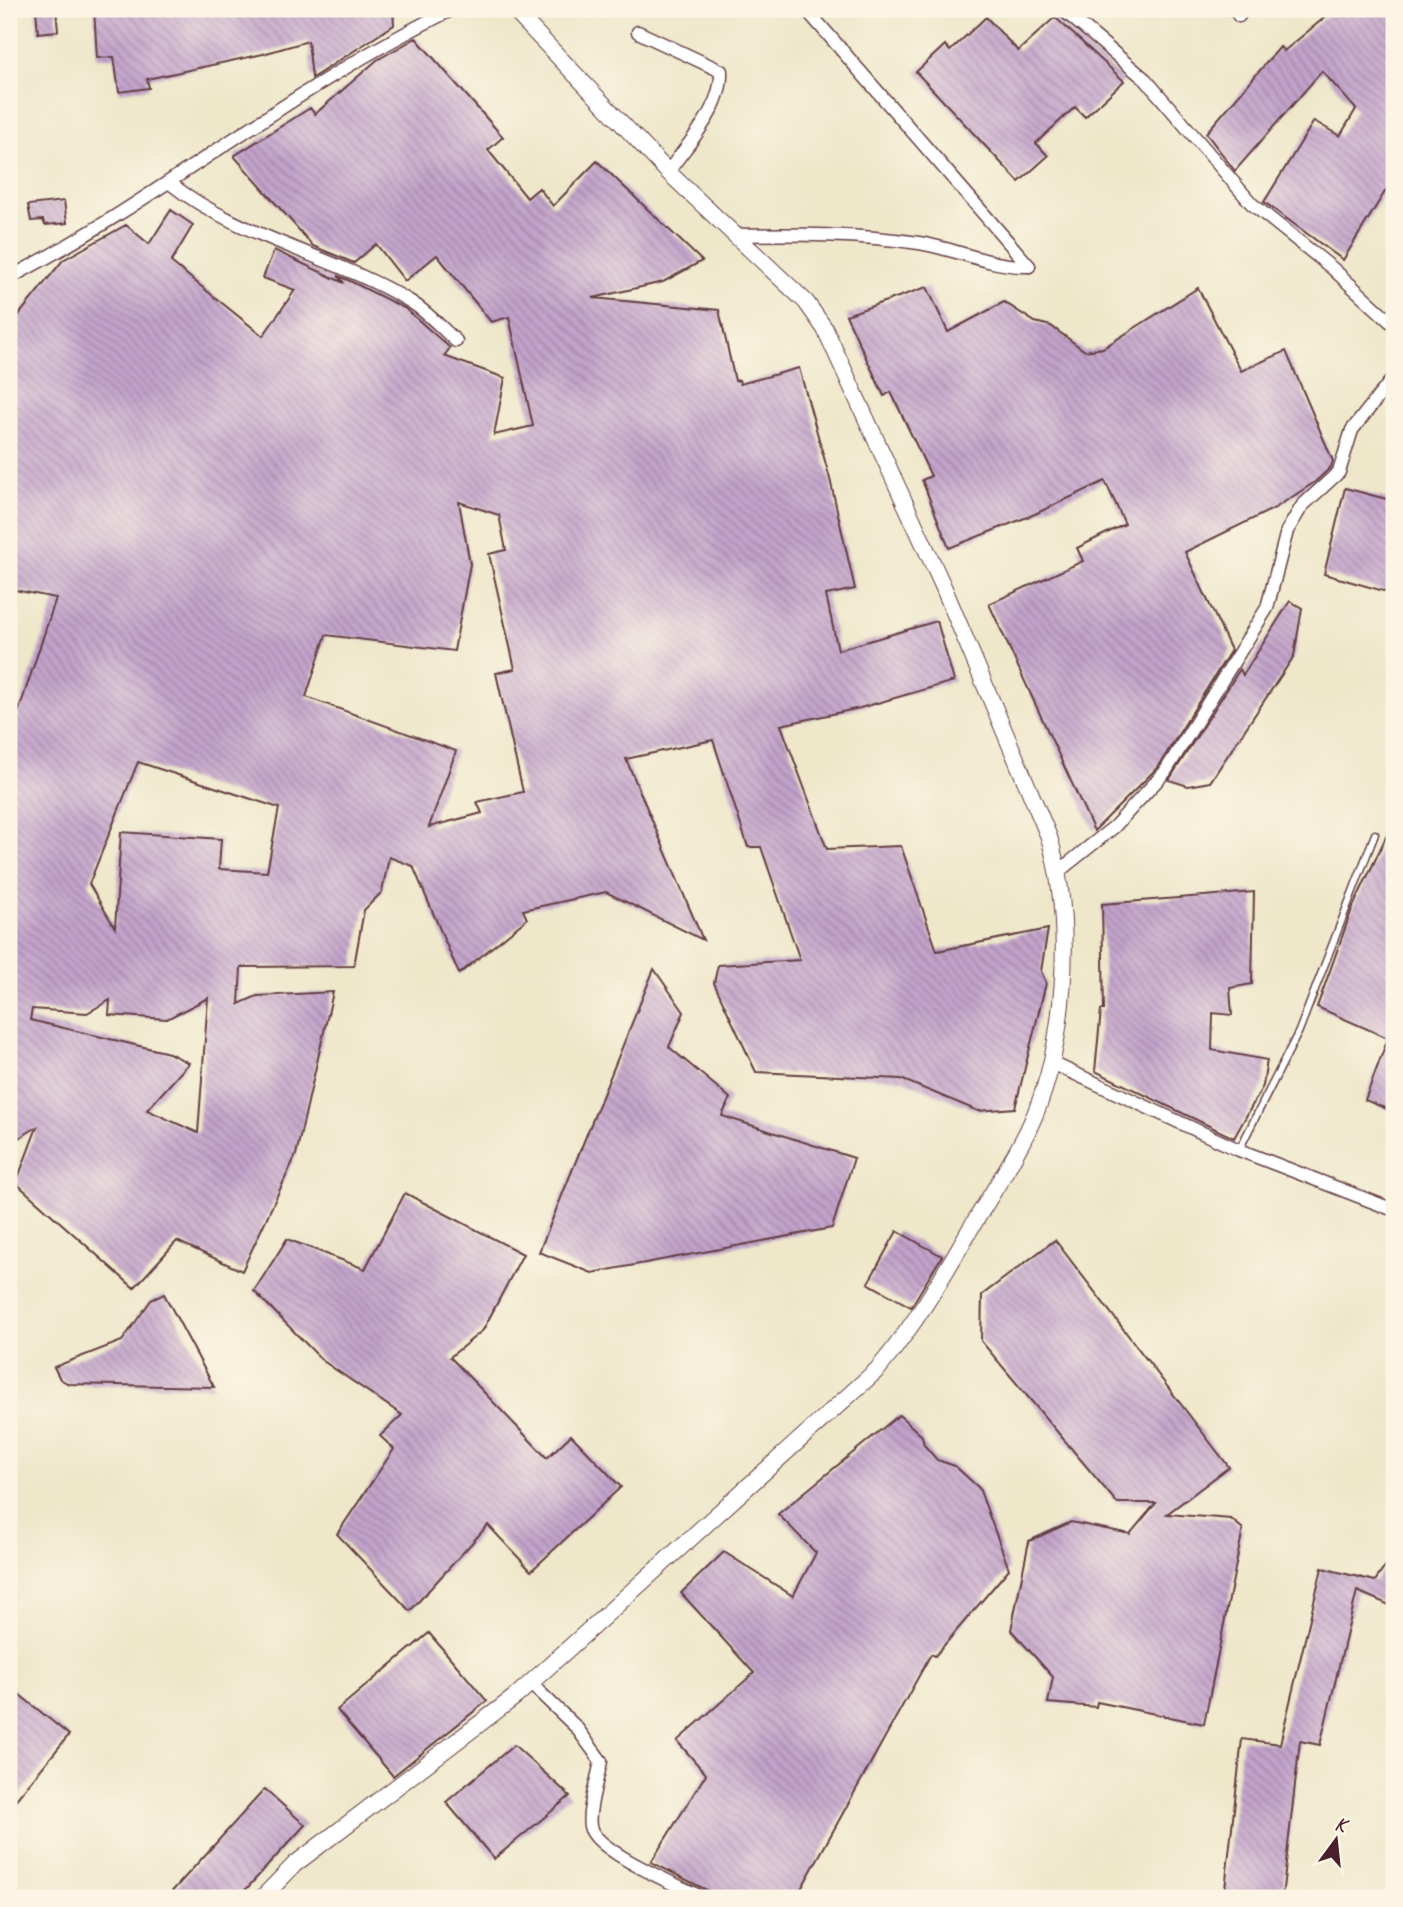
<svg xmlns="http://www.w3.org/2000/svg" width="1403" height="1907" font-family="Caveat,sans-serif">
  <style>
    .building { fill: url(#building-back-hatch); fill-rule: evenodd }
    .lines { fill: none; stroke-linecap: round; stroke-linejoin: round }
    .service-casing { stroke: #633d43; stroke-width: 9 }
    .minor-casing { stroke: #633d43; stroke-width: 15 }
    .tertiary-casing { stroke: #633d43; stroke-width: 18 }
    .service { stroke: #fff; stroke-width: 6 }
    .minor { stroke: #fff; stroke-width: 12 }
    .tertiary { stroke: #fff; stroke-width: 16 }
  </style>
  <defs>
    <pattern id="building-back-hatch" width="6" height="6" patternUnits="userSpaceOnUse" patternTransform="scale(1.75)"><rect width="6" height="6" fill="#c3a3cb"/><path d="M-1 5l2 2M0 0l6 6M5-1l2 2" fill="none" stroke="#a084a5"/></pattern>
  </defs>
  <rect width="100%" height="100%" fill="#fcf5e5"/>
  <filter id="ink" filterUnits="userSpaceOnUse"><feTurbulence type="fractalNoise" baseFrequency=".0143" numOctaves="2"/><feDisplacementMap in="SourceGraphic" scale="14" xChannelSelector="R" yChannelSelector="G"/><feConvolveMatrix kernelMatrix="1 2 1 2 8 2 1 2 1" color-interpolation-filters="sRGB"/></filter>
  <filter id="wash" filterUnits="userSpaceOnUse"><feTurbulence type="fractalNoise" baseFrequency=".00686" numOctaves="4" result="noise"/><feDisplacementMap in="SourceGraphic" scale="28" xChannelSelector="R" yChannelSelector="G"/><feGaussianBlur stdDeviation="1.57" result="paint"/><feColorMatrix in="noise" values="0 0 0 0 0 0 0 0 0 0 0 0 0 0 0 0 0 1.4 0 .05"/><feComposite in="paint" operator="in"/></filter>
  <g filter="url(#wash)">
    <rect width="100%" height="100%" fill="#eee7ca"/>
    <g id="blocks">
      <g class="building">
        <polygon points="36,9 56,9 58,31 38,33"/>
        <polygon points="94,9 393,9 394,25 312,78 308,41 263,54 147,79 149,88 119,92 114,57 97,58"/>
        <polygon points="1335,9 1394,9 1394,177 1343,260 1264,202 1314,121 1340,136 1356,109 1322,71 1235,171 1206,133 1280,47 1284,51"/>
        <polygon points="986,17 1018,51 1055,17 1124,81 1085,117 1075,107 1036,143 1048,156 1019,182 916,72 945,45 950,51"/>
        <path d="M 416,38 L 503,137 L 488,150 L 527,198 L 539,188 L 553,206 L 597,161 L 702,261 L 663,282 L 593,298 L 719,310 L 735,381 L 739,380 L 740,384 L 799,368 L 830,479 L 855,589 L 826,595 L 838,650 L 937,621 L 954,681 L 860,708 L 781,725 L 827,849 L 901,846 L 937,951 L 1048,929 L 1041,971 L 1046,983 L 1015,1108 L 978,1111 L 901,1079 L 756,1072 L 714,983 L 718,965 L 800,960 L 761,847 L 748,847 L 713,740 L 626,759 L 703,940 L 606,892 L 523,910 L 527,919 L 459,974 L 413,866 L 389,857 L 382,892 L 364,910 L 354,966 L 241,967 L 239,1004 L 257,996 L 333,992 L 296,1155 L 242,1271 L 177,1241 L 134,1288 L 16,1183 L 37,1127 L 9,1144 L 9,732 L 19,710 L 56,598 L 9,589 L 9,327 L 63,260 L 126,225 L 149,244 L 171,210 L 193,225 L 171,262 L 263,336 L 295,290 L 263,278 L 274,250 L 344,283 L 338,276 L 348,280 L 406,309 L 450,348 L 444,356 L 505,378 L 494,435 L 533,426 L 509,317 L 491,322 L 437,255 L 405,281 L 376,244 L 354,263 L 313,246 L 234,156 L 310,108 L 315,114 L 377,60 ZM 459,502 L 499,515 L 506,550 L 489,554 L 515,669 L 496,673 L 523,792 L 477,802 L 482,813 L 429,827 L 456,751 L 306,697 L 326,635 L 454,651 L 470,564 ZM 138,762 L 279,808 L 267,872 L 219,869 L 221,839 L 121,832 L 115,928 L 89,884 ZM 208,998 L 198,1133 L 147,1110 L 189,1063 L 169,1053 L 30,1020 L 32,1009 L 87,1013 L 110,1000 L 109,1015 L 167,1019 Z"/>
        <polygon points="64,201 67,223 45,225 43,220 31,221 28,205"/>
        <polygon points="927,287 948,332 1004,302 1035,322 1051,326 1085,351 1103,348 1198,288 1241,371 1286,351 1333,461 1331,467 1315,482 1275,508 1185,552 1231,650 1158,767 1094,831 989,604 1083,561 1077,548 1125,524 1105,481 1035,514 949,548 922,480 931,476 891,392 884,396 846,315"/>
        <polygon points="1345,488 1394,501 1394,594 1324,574"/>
        <polygon points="1290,601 1302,608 1294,656 1210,782 1188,786 1169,780 1240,669 1243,675"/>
        <polygon points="1394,820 1394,1112 1365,1100 1388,1038 1317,1007 1352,909"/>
        <polygon points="1254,892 1252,984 1230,988 1232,1015 1213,1013 1212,1050 1267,1060 1263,1086 1234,1138 1095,1071 1101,1010 1104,1010 1102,904"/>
        <polygon points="654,969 684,1012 669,1047 730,1098 722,1116 854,1158 832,1228 592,1273 539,1252"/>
        <polygon points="405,1193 523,1254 483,1330 450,1357 547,1458 571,1435 621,1487 531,1571 488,1525 410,1611 337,1534 394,1449 380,1436 402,1415 323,1361 254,1291 287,1239 365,1269"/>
        <polygon points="897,1231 942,1256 911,1307 868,1283"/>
        <polygon points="1055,1240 1229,1467 1167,1514 1231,1519 1243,1529 1204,1724 1097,1702 1096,1707 1048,1703 1053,1677 1011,1630 1029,1541 1071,1522 1130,1534 1156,1503 1117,1503 981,1341 982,1295"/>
        <polygon points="164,1294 214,1387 69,1384 60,1379 54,1367 122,1341 151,1300"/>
        <polygon points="899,1415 922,1436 924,1445 937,1460 955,1466 979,1488 1009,1569 935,1656 931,1654 796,1898 714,1898 707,1890 651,1862 706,1774 677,1741 754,1673 681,1593 724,1552 793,1596 816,1553 778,1514"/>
        <polygon points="1394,1554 1394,1607 1357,1591 1320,1745 1300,1741 1282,1898 1224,1898 1242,1739 1280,1744 1322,1568 1375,1581"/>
        <polygon points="429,1633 487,1701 393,1776 337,1710"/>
        <polygon points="9,1686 69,1735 9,1808"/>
        <polygon points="514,1745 570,1796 494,1859 446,1802"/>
        <polygon points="265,1789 305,1825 238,1898 166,1898"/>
      </g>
    </g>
  </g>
  <g filter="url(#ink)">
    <use href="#blocks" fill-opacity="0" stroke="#633d43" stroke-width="2"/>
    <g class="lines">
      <g class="service-casing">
        <polyline id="service" points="1239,1150 1299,1031 1375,834"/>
      </g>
      <g class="minor-casing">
        <g id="minor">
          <polyline points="806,9 1029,266"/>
          <polyline points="1062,9 1146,80 1252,204 1332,268 1394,325"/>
          <polyline points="1234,9 1239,16"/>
          <path d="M 638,32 L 721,71 C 723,108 688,143 668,172"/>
          <path d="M 170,183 C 237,237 336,256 411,302 C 427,312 442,328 456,341"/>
          <path d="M 735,235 C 797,234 857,234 919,243 C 957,249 990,267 1029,266"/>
          <path d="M 9,278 C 163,197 297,84 453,9"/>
          <polyline points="1059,871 1114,827 1165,772 1267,608 1287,531 1302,506 1339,472 1352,430 1394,377"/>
          <polyline points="1052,1063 1239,1150 1394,1210"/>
          <path d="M 530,1683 L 576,1727 L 601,1761 C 598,1778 587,1810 590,1826 C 594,1851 680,1886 703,1898"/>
        </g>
      </g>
      <g class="tertiary-casing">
        <path id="tertiary" d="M 262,1898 L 295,1864 L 516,1696 L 878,1369 C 914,1326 941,1280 969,1231 C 989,1198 1011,1165 1028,1130 C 1067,1050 1074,922 1049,837 L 943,586 L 825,329 L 806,302 L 668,172 L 513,9"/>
      </g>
      <use href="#service" class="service"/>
      <use href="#minor" class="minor"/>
      <use href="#tertiary" class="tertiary"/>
    </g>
  </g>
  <rect width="1403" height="1907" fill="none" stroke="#fcf5e5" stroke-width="35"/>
  <g transform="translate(1336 1840) rotate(15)" stroke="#fcf5e5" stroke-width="5" paint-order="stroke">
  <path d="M0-5L12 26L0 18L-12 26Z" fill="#4a1f2b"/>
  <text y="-10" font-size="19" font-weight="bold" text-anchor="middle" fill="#4a1f2b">K</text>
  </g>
</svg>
